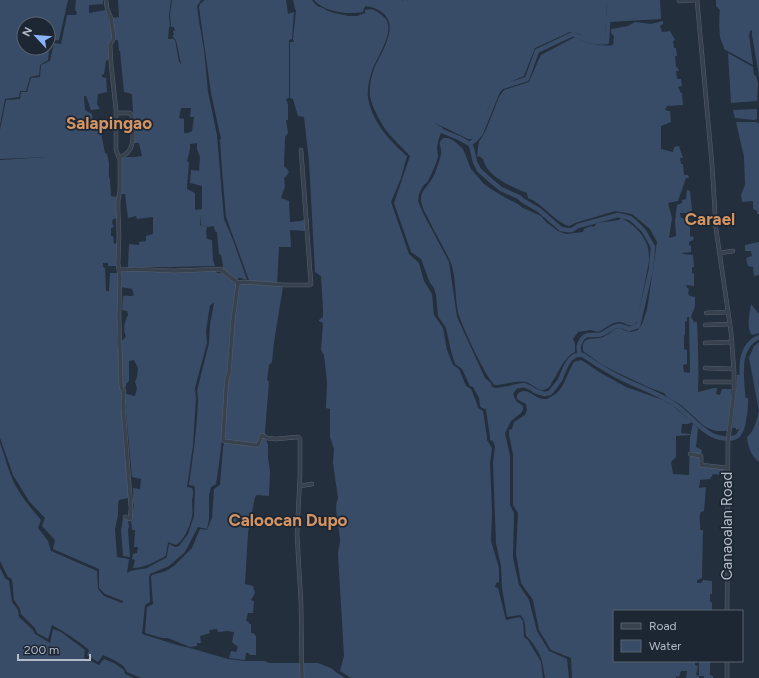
<svg xmlns="http://www.w3.org/2000/svg" width="759" height="678" font-family="Figtree,sans-serif">
  <style>
    .water { fill: #394c67; fill-rule: evenodd }
    .lines { fill: none; stroke-linecap: round; stroke-linejoin: round }
    .river { stroke: #394c67; stroke-width: 4.5 }
    .minor-casing { stroke: #565f6c; stroke-width: 4.5 }
    .minor { stroke: #38414e; stroke-width: 3.5 }
    .labels { text-anchor: middle; dominant-baseline: central; stroke-width: 3.5; stroke-linejoin: round; paint-order: stroke }
    .street-label { font-size: 15px; fill: #b4bcc9; stroke: #1d2633 }
    .quarter-label { font-size: 17px; font-weight: bold; fill: #d59563; stroke: #1d2633 }
  </style>
  <rect width="100%" height="100%" fill="#242f3e"/>
  <g class="water">
    <path d="M 0,0 L 68,0 L 59,40 L 50,41 L 48,60 L 40,65 L 39,75 L 30,77 L 26,91 L 20,91 L 19,97 L 5,99 L 0,125 ZM 24,24 L 48,24 L 48,48 L 24,48 Z"/>
    <path d="M 76,0 L 103,0 L 103,4 L 89,5 L 89,13 L 106,10 L 110,24 L 113,37 L 110,58 L 106,61 L 104,74 L 102,75 L 102,77 L 106,78 L 107,91 L 107,92 L 98,94 L 97,104 L 100,109 L 91,110 L 86,96 L 84,96 L 85,110 L 92,114 L 93,122 L 97,124 L 97,127 L 100,128 L 105,153 L 107,154 C 108,158 109,162 109,166 C 109,171 108,175 110,180 L 111,196 L 117,197 L 118,218 L 113,219 L 112,223 L 114,227 L 111,228 L 111,236 L 113,236 L 114,244 L 117,243 L 118,266 L 108,266 L 108,263 L 103,263 L 103,267 L 105,268 L 106,291 L 109,291 L 110,273 L 118,273 L 117,341 L 120,365 L 119,385 L 122,393 L 121,399 L 129,480 L 128,498 L 119,500 L 118,504 L 118,515 L 115,529 L 117,557 L 129,559 L 127,573 C 133,569 140,570 147,568 C 153,565 159,561 166,558 L 167,556 L 169,544 L 175,547 L 179,546 L 188,534 L 194,516 L 195,488 L 194,486 L 189,485 C 192,463 195,442 197,419 C 197,410 199,400 197,391 L 209,343 L 210,325 L 214,303 L 210,305 L 206,331 L 207,343 L 195,388 L 196,398 L 193,445 L 187,487 L 192,488 C 194,492 193,495 192,500 C 192,505 193,511 192,516 C 191,524 184,541 176,545 L 168,542 L 166,555 L 164,557 C 154,562 144,568 133,568 L 135,560 L 132,559 L 133,554 L 137,553 L 138,547 L 134,547 L 135,530 L 132,530 L 131,520 L 134,505 L 133,503 L 133,488 L 140,489 L 141,479 L 132,477 L 125,401 L 126,394 L 135,396 L 137,388 L 135,382 L 137,377 L 138,368 L 134,360 L 129,361 L 129,381 L 126,384 L 126,387 L 123,388 L 121,384 L 121,340 L 123,340 L 126,336 C 122,329 125,321 128,315 L 127,311 L 122,310 L 123,298 L 123,296 C 127,295 130,297 134,295 L 132,289 L 121,287 L 121,270 L 215,268 L 217,273 L 221,273 L 223,265 L 221,255 L 219,254 L 217,232 L 215,231 L 214,226 L 208,227 L 201,225 L 200,215 L 200,225 L 207,227 L 206,231 L 207,239 L 212,240 L 213,260 L 215,266 L 170,267 L 128,267 L 129,244 L 139,245 L 139,242 L 146,241 L 146,236 L 153,234 L 153,217 L 137,219 L 136,216 L 128,218 L 125,194 L 122,194 L 121,157 L 135,157 L 142,156 L 139,143 L 134,143 L 134,129 L 132,94 L 124,92 L 120,51 L 119,51 L 118,40 L 115,40 L 115,38 L 112,18 L 119,17 L 118,0 L 171,0 L 169,15 L 170,27 L 169,27 L 168,39 L 172,39 L 172,38 L 175,40 L 179,62 L 181,64 L 176,40 L 173,37 L 173,35 L 174,35 L 173,31 L 175,30 L 174,27 L 171,27 L 170,14 L 172,0 L 201,0 L 197,6 L 199,21 L 204,50 L 208,92 L 217,135 L 224,219 L 233,240 L 247,280 L 243,279 L 242,278 L 238,278 L 237,281 L 231,319 L 227,373 L 226,375 C 224,386 224,397 224,409 C 223,434 220,459 216,484 L 211,487 L 209,495 L 209,519 L 207,529 L 198,527 L 187,548 L 184,553 L 169,566 L 150,574 L 149,577 L 150,602 L 145,605 L 142,634 L 177,645 L 190,648 L 228,659 L 245,661 L 265,661 L 269,663 L 318,663 L 331,668 L 337,673 L 345,678 L 141,678 L 127,672 C 124,663 111,659 103,655 L 98,662 L 87,655 L 89,650 C 77,640 65,632 52,625 L 48,639 L 37,633 L 35,628 L 21,614 L 20,609 L 14,600 L 12,579 L 8,577 L 0,561 L 0,443 C 4,453 6,463 10,473 C 16,491 29,506 41,520 L 38,528 L 48,541 L 51,551 L 97,571 L 98,589 L 104,596 L 122,603 L 123,601 L 105,594 L 99,588 L 99,569 L 53,549 L 55,540 L 42,526 L 45,518 L 29,501 L 13,475 L 0,438 L 0,160 L 47,157 L 0,159 L 0,130 L 6,100 L 20,99 L 21,92 L 27,92 L 31,78 L 40,77 L 41,65 L 50,61 L 54,43 L 61,44 L 67,15 L 76,15 L 77,12 L 75,10 ZM 181,108 L 191,108 L 190,117 L 194,117 L 192,131 L 188,133 L 184,133 L 184,119 L 179,118 ZM 197,143 L 197,149 L 200,157 L 199,171 L 191,170 L 190,183 L 202,186 L 202,209 L 195,210 L 195,193 L 187,189 L 187,187 L 189,163 L 187,161 L 190,149 L 190,144 Z"/>
    <polygon points="205,0 286,0 288,14 294,12 292,39 289,40 289,98 286,99 288,105 288,120 286,120 288,133 285,137 284,166 287,169 289,172 287,175 284,178 285,186 281,198 289,201 290,222 301,221 307,218 309,219 309,228 306,228 306,231 290,230 291,247 279,247 277,285 283,287 274,342 272,362 269,365 267,380 269,382 265,431 265,438 268,445 268,458 270,471 269,496 257,495 255,497 248,533 245,584 253,586 255,593 251,600 254,601 253,613 248,613 246,621 249,622 249,624 251,624 251,633 253,633 256,636 256,655 250,655 248,653 246,653 245,660 229,658 231,651 236,652 238,647 232,642 234,632 228,631 218,632 217,629 209,630 210,633 200,636 201,643 197,643 197,646 190,647 168,638 162,638 145,633 147,607 153,604 151,577 152,575 166,571 174,566 192,548 200,529 207,530 212,518 214,489 220,485 223,447 225,439 227,378 231,374 233,327 240,284 241,283 250,283 226,217 222,170 220,139 221,139 211,93 199,7 200,4"/>
    <path d="M 293,0 L 312,0 L 317,6 L 323,8 L 328,11 L 334,13 L 349,16 L 357,16 L 365,13 L 365,10 C 371,8 375,10 379,13 C 382,15 384,17 386,19 C 395,33 376,58 372,71 C 369,79 367,90 368,98 C 372,122 390,141 407,156 L 401,178 L 391,202 L 409,254 L 419,263 L 424,281 L 432,294 L 434,315 L 443,328 L 447,350 L 453,365 L 459,369 L 466,386 L 471,389 L 476,401 L 478,408 L 483,411 L 487,437 L 487,440 L 492,448 L 490,463 L 492,512 L 491,541 L 499,568 L 499,582 L 496,583 L 495,587 L 498,588 L 506,620 L 520,617 L 523,621 L 524,637 L 528,640 L 541,662 L 543,678 L 351,678 L 340,671 L 344,656 L 338,554 C 338,549 340,545 340,541 C 340,528 333,509 338,498 L 333,463 L 334,449 L 330,437 L 330,409 L 326,408 L 327,382 L 324,355 L 321,350 L 323,323 L 319,321 L 319,320 L 323,317 L 323,309 L 321,276 L 315,272 L 309,161 L 304,117 L 298,116 L 293,99 L 290,98 L 290,42 L 294,42 L 293,39 L 296,10 L 295,9 Z"/>
    <path d="M 314,0 L 402,0 L 403,1 L 403,0 L 607,0 L 605,41 C 590,45 582,31 570,32 L 535,48 L 524,76 L 499,87 L 489,107 L 481,131 L 476,137 L 472,139 L 468,139 L 433,122 L 443,128 L 439,138 L 437,147 L 438,157 L 435,166 L 428,181 L 423,186 L 419,194 L 418,201 L 423,213 L 449,262 L 457,317 L 485,378 L 491,383 L 492,387 L 496,388 L 520,384 L 513,394 L 516,401 L 523,406 L 523,410 L 521,413 L 511,421 L 505,433 L 510,456 L 510,505 L 514,513 L 513,558 L 519,585 L 529,600 L 537,631 L 549,651 L 567,659 L 569,678 L 545,678 C 544,673 543,667 542,661 C 540,654 532,640 526,636 C 525,629 526,619 520,615 L 507,617 L 502,588 L 501,566 L 496,543 L 493,463 L 495,447 L 493,441 L 490,440 L 490,437 L 486,409 L 482,408 L 480,406 L 479,398 L 473,387 L 470,386 L 462,369 L 455,364 L 451,351 L 446,328 L 438,316 L 436,295 L 434,288 L 430,283 L 421,259 L 411,252 L 394,203 L 410,156 C 403,148 395,141 389,134 C 381,124 372,107 370,96 C 369,87 371,77 374,69 C 380,54 400,27 383,13 C 378,9 373,7 366,6 L 364,8 L 363,12 C 348,15 324,12 314,0 Z"/>
    <polygon points="610,0 660,0 661,19 609,22 610,2"/>
    <path d="M 716,0 L 759,0 L 759,76 L 752,35 L 752,30 L 750,31 L 749,35 L 753,65 L 724,49 C 724,45 722,44 721,40 C 719,35 719,16 720,10 L 716,6 Z"/>
    <path d="M 663,21 L 663,24 L 660,26 L 662,32 L 670,31 L 675,40 L 673,41 L 674,48 L 676,48 L 677,56 L 675,56 L 676,67 L 678,68 L 679,71 L 676,71 L 677,79 L 681,79 L 682,86 L 678,87 L 681,93 L 682,93 L 683,105 L 667,106 L 665,110 L 668,111 L 670,111 L 671,122 L 661,126 L 661,149 L 673,152 L 674,147 L 679,146 L 683,158 L 680,158 L 681,164 L 683,164 L 684,175 L 688,175 L 689,178 L 686,178 L 678,201 L 668,203 L 672,218 L 669,238 L 676,236 L 675,221 L 677,205 L 682,203 L 682,200 L 686,199 L 687,190 L 690,191 L 692,210 L 690,213 L 680,213 L 681,218 L 689,218 L 690,219 L 690,236 L 694,237 L 693,240 L 689,242 L 689,245 L 691,246 L 691,252 L 682,253 L 683,254 L 693,255 L 694,267 L 692,267 L 692,273 L 694,274 L 694,286 L 687,285 L 686,287 L 689,289 L 688,294 L 690,296 L 695,297 L 695,306 L 691,317 L 694,322 L 697,322 C 698,345 699,368 698,392 L 714,388 L 717,388 L 716,394 L 720,395 L 722,389 L 731,389 L 731,400 L 727,431 L 716,431 L 710,429 L 704,426 L 681,405 L 667,397 L 664,393 L 648,387 L 614,371 L 601,364 L 583,351 C 581,333 595,342 605,336 C 610,334 614,328 619,328 C 623,329 627,332 631,332 L 638,330 L 642,324 L 647,310 L 657,242 L 650,229 L 632,214 L 615,211 L 575,223 L 569,226 C 553,221 544,204 528,198 L 527,193 C 512,187 487,177 483,159 L 479,156 L 477,157 L 478,148 L 479,142 L 486,130 L 499,97 L 504,90 L 529,82 L 538,61 L 541,55 L 575,37 C 587,43 599,47 613,45 L 614,36 L 611,33 L 611,29 L 628,26 L 635,22 L 651,24 ZM 687,317 L 689,317 L 690,372 L 689,373 L 684,372 L 683,365 L 687,364 L 687,350 L 684,349 L 684,336 L 685,334 L 685,322 L 687,321 Z"/>
    <polygon points="728,53 753,67 754,75 756,76 758,83 757,101 731,103"/>
    <polygon points="757,109 757,119 754,120 735,118 733,110"/>
    <polygon points="736,122 757,122 759,124 759,216 759,214 757,214 757,211 753,209 753,201 742,202 741,195 745,185 744,157"/>
    <path d="M 444,138 L 448,138 L 454,141 L 463,149 L 471,169 L 484,184 L 491,189 L 506,198 L 518,204 L 523,208 L 541,216 L 547,223 L 558,231 L 566,234 L 583,232 L 584,229 L 591,226 L 594,227 L 597,223 L 619,220 L 621,218 C 632,223 643,233 647,245 C 649,250 649,255 649,261 L 638,318 L 635,325 C 626,327 626,322 619,322 C 612,322 605,329 598,332 L 591,330 L 578,332 L 573,339 L 575,344 L 575,352 C 563,358 559,372 552,382 C 551,385 549,388 546,389 C 539,393 533,384 526,382 C 518,380 506,384 498,385 C 497,385 496,385 495,385 C 487,380 460,322 458,312 C 455,297 456,273 450,261 C 444,247 435,234 429,220 C 426,214 422,208 421,201 C 420,192 426,188 430,182 C 433,178 435,173 437,168 C 438,164 442,155 441,151 C 441,145 437,142 444,138 Z"/>
    <polygon points="759,242 759,275 754,276 753,267 748,266 746,258 752,256 751,251 745,251 745,245"/>
    <path d="M 751,304 L 759,314 L 759,333 L 752,335 C 746,328 750,312 751,304 Z"/>
    <path d="M 759,342 L 759,462 C 751,456 748,447 747,437 C 754,432 757,419 759,411 L 749,358 L 754,346 Z"/>
    <path d="M 581,360 L 586,363 L 599,372 L 626,387 L 663,400 L 673,406 L 692,422 L 688,424 L 682,424 L 681,433 L 690,434 L 690,435 L 676,436 L 676,457 L 671,462 L 673,474 L 689,475 L 690,437 L 693,423 L 698,428 L 696,447 L 702,450 L 699,465 L 724,469 L 724,473 L 722,475 L 713,474 L 710,479 L 700,480 L 699,488 L 706,487 L 704,511 L 701,512 C 698,517 701,524 700,530 L 703,530 L 702,578 L 697,580 L 697,583 L 701,583 L 703,580 L 712,581 L 712,594 L 710,594 L 710,601 L 712,603 L 712,611 L 614,611 L 614,661 L 695,661 L 695,665 L 698,666 L 696,675 L 699,676 L 699,661 L 712,661 L 710,663 L 710,675 L 713,676 L 713,678 L 704,678 L 704,676 L 699,676 L 699,678 L 686,678 L 687,671 L 681,671 L 679,677 L 676,676 L 676,678 L 572,678 L 571,658 L 551,650 L 539,630 L 533,600 L 521,583 L 516,554 L 518,513 L 513,505 L 513,455 L 509,434 L 509,430 L 512,429 L 514,422 L 525,415 L 527,410 L 526,404 L 517,399 L 517,395 C 524,386 532,395 539,398 C 542,399 544,399 547,399 C 550,397 555,395 558,392 C 565,384 568,372 574,362 Z"/>
    <path d="M 737,375 L 741,375 L 743,387 L 744,387 L 744,398 L 748,398 C 748,408 748,429 736,430 L 736,428 L 732,428 L 736,392 Z"/>
    <polygon points="123,518 128,520 129,527 128,530 130,557 123,556 121,530"/>
    <polygon points="0,568 5,578 9,581 12,602 18,610 19,617 33,630 35,634 50,643 53,629 61,632 85,650 84,658 99,665 104,659 114,663 124,670 125,674 134,678 0,678"/>
  </g>
  <g class="lines">
    <g class="river">
      <path d="M 437,129 L 459,138 L 470,144 L 472,149 L 475,162 L 479,170 L 490,180 L 501,189 L 519,197 L 522,200 L 539,210 L 561,229 L 567,230 L 572,230 L 578,226 L 618,215 L 630,218 L 635,222 L 644,231 L 653,247 L 651,269 L 638,326 L 629,329 C 614,322 614,328 602,334 C 595,337 586,332 582,339 C 578,345 578,348 580,355"/>
      <path d="M 470,144 L 476,139 L 481,133 L 498,91 L 502,87 L 527,79 L 537,51 L 573,34 C 584,39 595,44 607,42 L 609,4 L 608,0"/>
      <path d="M 513,387 L 524,385 L 531,388 L 535,391 L 544,394 L 550,393 C 553,389 557,384 560,380 C 565,369 568,353 583,355 C 596,364 610,373 625,380 C 642,388 661,394 677,406 C 689,415 698,428 712,435 C 719,438 729,440 736,437 C 759,421 722,352 759,337"/>
    </g>
    <g class="minor-casing">
      <g id="minor">
        <polyline points="106,0 107,8 111,18 114,38 110,45 111,63 116,110 116,150 120,160 120,190 118,201 118,208 119,236 118,263 119,270"/>
        <polyline points="697,0 712,164 716,229 731,332 734,372 734,392 728,441 727,611"/>
        <polyline points="679,1 695,0"/>
        <path d="M 116,113 L 130,113 L 132,116 C 132,131 138,151 120,157"/>
        <polyline points="719,253 733,251"/>
        <polyline points="238,283 233,320 229,373 227,379 226,390 223,440 224,441 256,445 258,445 262,435 267,438 276,439 298,437 300,439 300,476 297,534 301,603 302,678"/>
        <polyline points="238,283 243,282 285,285 309,285 311,284 301,150"/>
        <polyline points="706,313 728,312"/>
        <polyline points="705,325 730,324"/>
        <polyline points="705,343 732,342"/>
        <polyline points="705,368 734,369"/>
        <polyline points="705,382 734,382"/>
        <polyline points="690,454 701,456 701,465 727,468"/>
        <polyline points="300,486 312,484"/>
        <polyline points="125,517 130,519 131,508 123,405 124,390 122,389 121,385 119,316 120,278 119,270 135,269 174,271 220,269 238,283"/>
        <polyline points="727,661 727,678"/>
      </g>
    </g>
    <use href="#minor" class="minor"/>
  </g>
  <g class="labels">
    <g class="street-label">
      <text transform="translate(727 526) rotate(-90)">Canaoalan Road</text>
    </g>
    <g class="quarter-label">
      <text x="109" y="123">Salapingao</text>
      <text x="710" y="219">Carael</text>
      <text x="288" y="520">Caloocan Dupo</text>
    </g>
  </g>
  <rect x="613" y="610" width="130" height="52" fill="#1d2633" stroke="#59626f"/>
  <rect x="621" y="623" width="20" height="6" fill="#38414e" stroke="#59626f"/>
  <text x="649" y="630" font-size="12" fill="#b4bcc9">Road</text>
  <rect x="621" y="640" width="20" height="12" fill="#394c67" stroke="#59626f"/>
  <text x="649" y="650" font-size="12" fill="#b4bcc9">Water</text>
  <g transform="translate(36 36) rotate(296)"><circle r="19" fill="#1d2633" stroke="#59626f"/>
  <path d="M0-3L7 15L0 10L-7 15Z" fill="#8ab4f8"/>
  <text y="-6" font-size="11" font-weight="bold" text-anchor="middle" fill="#b4bcc9">N</text>
  </g>
  <path d="M18 654v6h72v-6" fill="none" stroke="#b4bcc9" stroke-width="2"/>
  <text x="24" y="654" font-size="12" fill="#b4bcc9" stroke="#1d2633" stroke-width="3" paint-order="stroke">200 m</text>
</svg>
